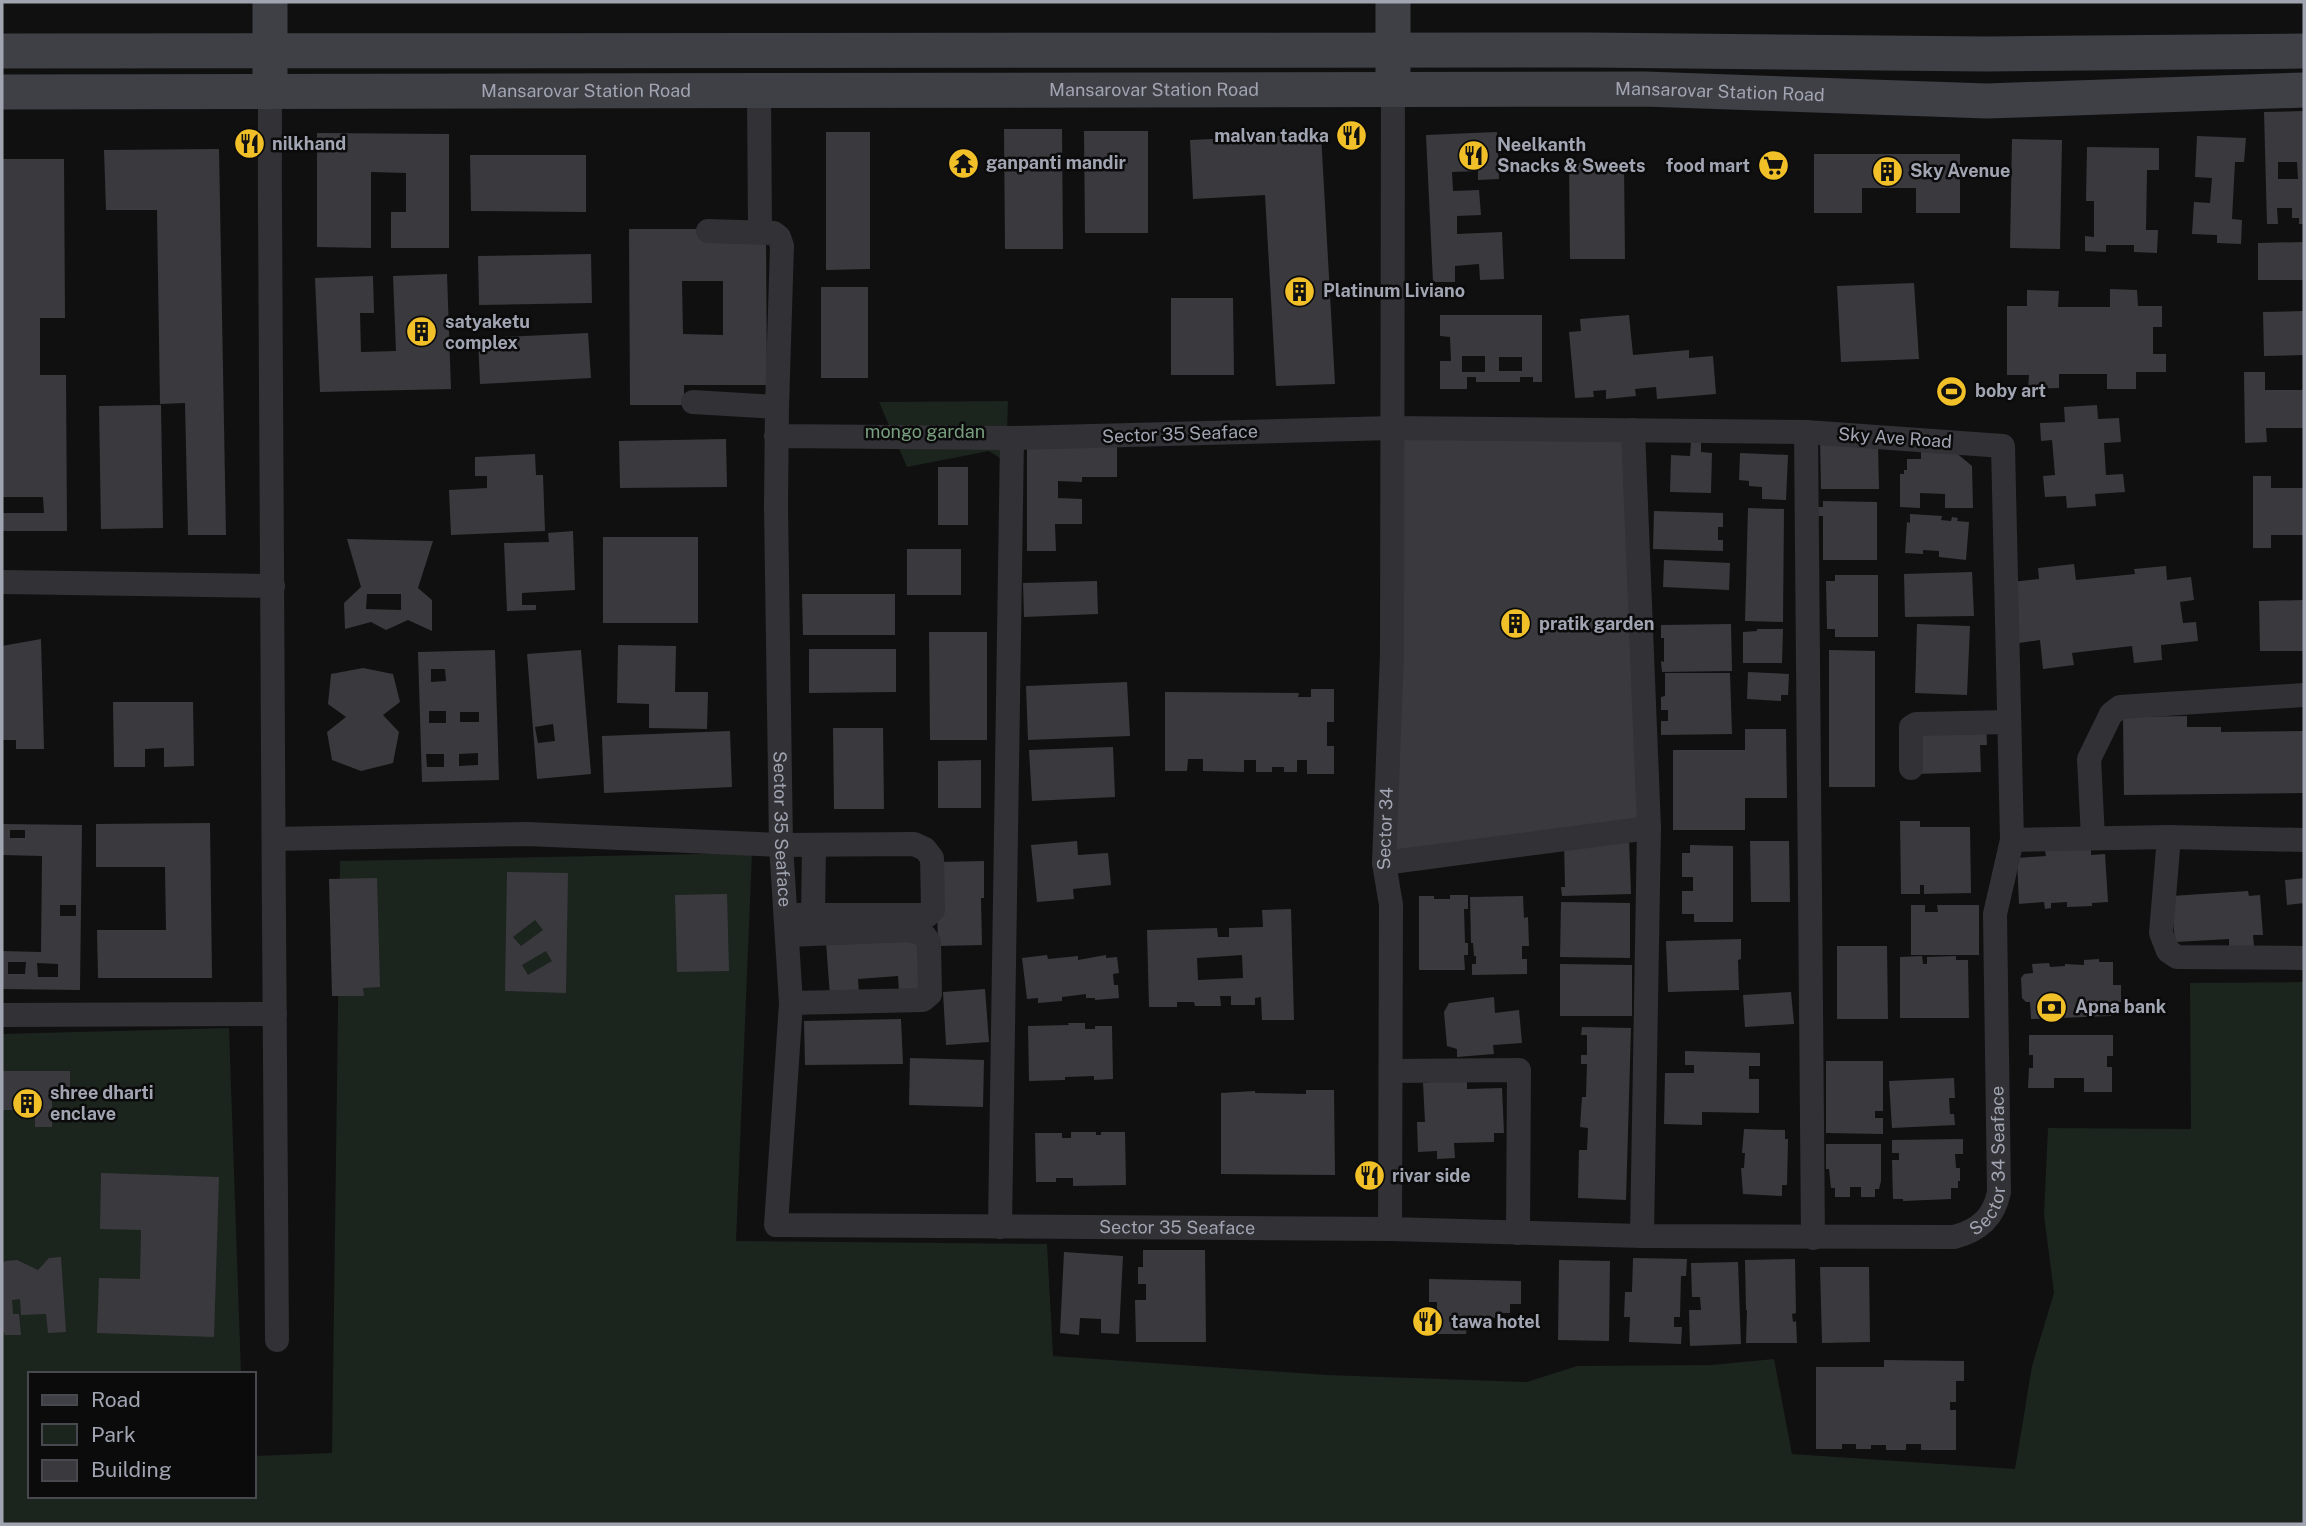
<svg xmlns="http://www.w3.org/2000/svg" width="2306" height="1526" font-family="'Public Sans',sans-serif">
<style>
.green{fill:#1c241e}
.building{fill:#3a3a3e;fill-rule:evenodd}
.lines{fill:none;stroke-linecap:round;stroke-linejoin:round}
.street{stroke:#313136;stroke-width:24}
.secondary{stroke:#3f4046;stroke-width:35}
.labels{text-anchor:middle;stroke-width:5;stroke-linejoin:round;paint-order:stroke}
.street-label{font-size:18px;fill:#a1a5b2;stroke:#0b0b0c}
.poi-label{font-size:18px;font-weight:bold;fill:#a1a5b2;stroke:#0b0b0c;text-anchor:start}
.park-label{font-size:18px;fill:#789e7e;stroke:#0b0b0c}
</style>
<rect width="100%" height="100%" fill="#101011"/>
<!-- green -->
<path class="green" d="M1008 401 1006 462 989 451 907 467 879 402Z
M752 853 736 1241 1047 1244 1053 1356 1327 1375 1527 1382 1577 1366 1711 1365 1774 1359 1792 1454 2015 1469 2032 1366 2054 1293 2044 1215 2048 1128 2191 1129 2190 983 2304 982V1524H2V1034L229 1028 241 1374H30V1496H254V1456L332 1453 340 861Z"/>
<!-- building -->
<path class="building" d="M2304 111V224H2299V218H2292V208H2277L2278 224H2267L2264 112ZM2278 162H2297L2298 179H2278Z
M1004 129H1062L1063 249H1005Z
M1084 131H1148V233H1085Z
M826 132H870V269L826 270Z
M1497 132 1499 179 1478 180V171L1452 172 1453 191 1479 190 1481 215 1457 216V234L1502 232 1504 279 1480 280 1479 264 1455 266V282H1433L1426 135Z
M317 133 449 134V248H391V212H406V173L371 172V248L317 247Z
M1321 134 1335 384 1276 386 1265 195 1193 199 1190 140Z
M2197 136 2246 138 2244 162H2235L2232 219 2242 220 2241 244 2217 243V235L2192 234 2194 202 2210 203 2212 178 2195 177Z
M2012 139 2062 140 2060 249 2010 248Z
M2087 147 2159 148V170H2147L2146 230H2158L2157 253 2134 252V245H2106V252L2085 251V236L2094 237V201H2086Z
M219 149 226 535H188L185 403 160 404 157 210H106L104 150Z
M1814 154H1960V213H1916V188H1862V213H1814Z
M470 155H586V212L471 211Z
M2 159H64L65 318H40V375H66L67 531H2V513H44L43 497H2Z
M1569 163H1624L1625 259H1570Z
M629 229H702L766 236 767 385H684V405H630ZM682 281H723V335L683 334Z
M2304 242V280H2258V243Z
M591 254 592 303 479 305 478 256Z
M447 274 451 389 320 392 315 278 373 276 374 313H360L361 352 396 351 393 276Z
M1914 283 1919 359 1841 362 1837 286Z
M821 287H868V378H821Z
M2110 289 2137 290 2138 306H2162V327H2153V354H2166V372H2136V389H2107V374H2059V388L2028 389 2029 375H2007V306H2027V290L2059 291 2058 307H2110Z
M1171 298H1233L1234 375H1171Z
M2304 311V355L2264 356 2263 312Z
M1440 315H1542V382H1533V377H1520V382H1476V377H1467V389H1440V361H1451L1450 337 1440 336ZM1462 356H1485V372H1462ZM1499 357H1522V371H1499Z
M1629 315 1633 355 1689 350V358L1713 356 1716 394 1657 399 1656 387 1635 389 1636 396 1606 399V390L1593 391 1594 397 1575 398 1569 332 1581 331 1580 319Z
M588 333 591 378 480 384 478 338Z
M2244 372H2265V390H2304V428H2266L2267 442 2245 443Z
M161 405 163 528 101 529 99 406Z
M2097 405 2098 419 2119 418 2121 442 2104 443 2106 475 2123 474 2125 492 2095 494 2096 506 2067 508 2066 496 2045 497 2043 476 2055 475 2052 440 2041 441 2040 423 2065 422 2064 407Z
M1633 430 1649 828 1384 856 1392 434Z
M726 439 727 487 620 488 619 441Z
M1820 440 1878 445 1879 489H1821Z
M1691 442H1701V452L1712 453 1711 493 1670 492 1671 455 1690 456Z
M1027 446H1117V477H1082V482L1058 481V498L1082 499V524H1055L1056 551H1027Z
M1921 450 1954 451 1972 466 1973 508H1945V494L1920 493V508L1900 507V474H1904V470H1907V459H1921Z
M1740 453 1788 455 1786 500 1762 499V487L1749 486V481L1739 480Z
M535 454 536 475H543L545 531 451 535 449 490 487 488V476H475V457Z
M938 467H968V525H938Z
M2253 476H2271V488H2304V535H2271V548H2253Z
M1823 501 1877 502V560H1823V516H1817V507H1823Z
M1748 508 1784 509 1783 622 1745 621Z
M1654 511 1723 513V527H1718V540H1723V551L1653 549Z
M1910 514 1942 516 1941 520 1951 521 1952 517 1958 518 1957 521 1969 522 1966 560 1939 557V551L1923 550V554L1905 553 1907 522 1910 523Z
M573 531 575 590 522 593V605H536V610L507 611 504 543 549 542 548 533Z
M603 537H698V623H603Z
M347 539 433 541 418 588 432 600V631L408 620 386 630 371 622 345 629 344 603 361 587ZM367 594H401V610L366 609Z
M907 549H961V595H907Z
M1664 560 1730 563 1729 590 1663 587Z
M2074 564 2076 580 2135 574 2134 569 2166 566 2167 580 2191 577 2194 600 2180 602 2183 623 2196 622 2198 641 2161 645 2162 660 2134 663 2132 646 2072 653 2074 665 2043 669 2040 640 2019 643 2012 582 2039 579 2038 568Z
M1972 572 1974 616 1905 617 1904 574Z
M1835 575H1878V637H1835V629H1827L1826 581H1835Z
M1097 581 1098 614 1024 617 1023 583Z
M802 594H895V635H803Z
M2304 600V651H2260L2259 601Z
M1731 624 1732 671 1662 672 1661 661 1664 662V638H1661V625Z
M1917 624 1970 626 1967 695 1915 693Z
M1757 629H1783L1782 663H1743V632L1757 631Z
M929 632H987V740H930Z
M41 639 44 749H16V740H2V646Z
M618 645 676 646 675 692H708L707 729 649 728V704L617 703Z
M809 649H896V692L809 693Z
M495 650 499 780 422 782 418 652ZM431 669H445L446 681 431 682ZM429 711H446V723H429ZM460 712H479V722H460ZM478 753V765L459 766V754ZM426 754H444V767H427Z
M581 650 591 774 537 779 527 654ZM553 724 555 741 538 743 535 727Z
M1829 650 1875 651V787H1829Z
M363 668 393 674 400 702 383 715 399 732 393 763 361 771 332 760 327 732 346 717 328 704 331 674Z
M1748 672 1789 674 1788 695H1781V701L1747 699Z
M1665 673H1730L1732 734 1661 735V721H1668V710H1661V697L1665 696Z
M1127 682 1130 736 1028 740 1026 686Z
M1311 689H1334V722H1327V746H1334V774H1307V760H1297V772H1284V767H1272V772H1256V760H1244V772L1203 771V759H1188L1187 771H1165V692L1299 693 1298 697H1311Z
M113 702H193L194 766 164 767V748L145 749V767H114Z
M2187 716V727H2221V732L2304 731V793L2124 795 2123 717Z
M1986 724 1987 745H1980L1981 772 1915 774 1918 726Z
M833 728H883L884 809H834Z
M1745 729H1786L1787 798H1745V830H1673V750H1745Z
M730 731 732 787 604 793 602 736Z
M1113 747 1115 797 1032 801 1029 750Z
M981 760V808H938V761Z
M1900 821H1920V827H1970L1971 893 1924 894V885H1920V894H1901Z
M210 823 212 978H98L97 930H166L165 867H96V824Z
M2 824 82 825 80 990 2 989V951L41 952 42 856 2 855ZM10 830H25V838H10ZM60 905H76V916H60ZM8 962H26L25 974H8ZM37 963 58 964V977H38Z
M1629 838 1631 894 1562 896 1561 887H1565L1564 840Z
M1077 841 1078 855 1108 853 1111 885 1073 889 1074 899 1037 902 1031 845Z
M1750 841H1789L1790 902H1751Z
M1690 845 1733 846V922H1694V914H1682V891H1693V877H1682V853H1690Z
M2091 849V855L2105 854 2108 902 2092 903V906L2067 907V902L2051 903V908L2045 909 2044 902 2019 904 2017 858 2046 856 2045 851Z
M984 861V898H981L982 945 938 946 936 862Z
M507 872 568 873 566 993 505 991ZM535 920 543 930 521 946 513 937ZM546 951 552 961 528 975 522 965Z
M377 878 380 987 363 988 364 996H332L329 879Z
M2304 878V903L2287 905 2285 880Z
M2248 891 2249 896 2260 895 2263 935H2253L2254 946 2229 948V939L2175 942 2171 896Z
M727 894 729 971 677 972 675 895Z
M1450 895H1468V909H1464L1465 943H1468V955H1464L1465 970H1419V896H1434V899H1450Z
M1523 896 1524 918 1528 917 1529 946H1522V959H1527V974L1472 975V964H1476V956H1474L1473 943H1471L1470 897Z
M1561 902 1630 903V958L1560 957Z
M1911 905H1925V912H1938L1937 905H1979V955H1911Z
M1291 909 1294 1020H1262L1261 997 1255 998V1005H1231V996H1220L1221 1006H1195L1194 1002H1177V1007H1149L1147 930 1217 928 1218 937H1229V928L1263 927 1262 910ZM1242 955 1243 978 1198 980 1197 958Z
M916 935 921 989 899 991 898 976 858 979 859 994 830 996 826 942Z
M1741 939V959L1738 960 1739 990 1668 992 1666 941Z
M1837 946H1887L1888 1019H1837Z
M1047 955 1048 959 1078 956V960L1106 955V958L1117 957 1119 973 1113 974 1114 985H1118L1119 998 1095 1000V998H1086V994L1062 997V1001L1038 1003V998L1027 999 1022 958Z
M1922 956 1923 964H1927V957L1956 956V960H1968L1969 1018H1900V957Z
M2099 959V962H2113V985H2121V1002H2111V1016L2031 1019 2030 1002H2026L2022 998 2021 978 2024 974 2033 973 2032 964 2049 963 2050 967 2065 966V964L2084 965V960Z
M1560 964 1632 965V1016H1560Z
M985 989 989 1042 946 1045 943 992Z
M1791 992 1794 1024 1745 1027 1743 995Z
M1494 997 1495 1013 1519 1010 1522 1043 1493 1045 1494 1054 1457 1057V1049L1447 1046 1444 1012 1449 1003Z
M901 1019 903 1064 805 1065 804 1021Z
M1068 1023H1085V1029H1095V1026H1112L1113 1079 1094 1080V1076L1065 1077V1080L1029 1081 1028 1026 1069 1025Z
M1582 1027 1631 1028 1626 1200 1578 1198 1579 1150H1587L1588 1128 1580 1127 1582 1097H1586L1587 1064H1581V1055H1587V1035H1581Z
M2029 1035H2113V1056H2107V1067H2112V1092H2084V1078H2054V1088H2028L2029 1068H2033V1055H2029Z
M1685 1051 1760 1053V1066H1749V1079H1759V1113L1702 1112V1125L1664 1124 1665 1073H1694V1065H1685Z
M910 1058 984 1060 983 1107 909 1105Z
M1826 1061H1883V1111H1875V1118H1883V1134L1826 1133Z
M2 1071H70V1096L52 1095V1127H35V1110H2Z
M1467 1077V1089L1502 1088 1504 1133H1494V1142L1454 1143 1455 1158 1437 1159V1151L1418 1152 1417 1122H1425L1423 1083Z
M1954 1078 1955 1098H1949L1950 1114H1954L1955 1125 1892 1128 1889 1081Z
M1306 1090H1334L1335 1175 1221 1174V1093L1255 1091V1093L1306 1094Z
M1744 1129 1785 1130V1139H1788L1787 1185H1782V1196L1743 1194 1741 1168H1744L1745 1153H1742Z
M1071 1132H1096V1135H1101V1132H1125L1126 1185 1073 1186V1178H1056V1182H1036L1035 1133H1062V1138H1071Z
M1963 1139V1154H1955L1956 1168H1960V1181H1958V1188H1951V1199L1903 1201V1199H1893L1892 1160H1899V1153H1892V1140Z
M1826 1144H1881V1181L1879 1189H1875V1197H1861V1187H1850V1197H1835V1188H1831L1829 1169H1826Z
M101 1173 219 1177 214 1337 97 1333 99 1278 140 1279 141 1230 100 1229Z
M1143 1250H1205L1206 1342H1136L1135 1300H1146V1284H1138V1267H1143Z
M1064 1252 1123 1256 1119 1334 1101 1333V1319L1080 1318 1079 1335 1060 1333Z
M61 1257 66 1332 48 1333 46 1314 21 1315 20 1299 12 1300 13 1314H19L21 1335H5L2 1329V1264L5 1261 17 1260 38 1270 49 1258Z
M1633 1258 1687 1259 1686 1276H1681L1680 1317H1674V1327H1682L1681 1344 1629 1342 1630 1317H1624L1625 1292H1632Z
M1795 1259 1796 1313 1792 1314 1793 1322 1796 1321 1797 1343H1746L1747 1310H1746L1745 1260Z
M1559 1260 1610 1261 1609 1341 1558 1340Z
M1738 1262 1741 1344 1690 1346 1689 1310H1701L1700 1297H1692L1691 1263Z
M1820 1267H1869L1870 1342 1822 1343Z
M1429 1279 1521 1281V1304H1510V1313H1496V1318L1485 1317 1486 1327H1467L1466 1334H1437V1302H1429Z
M1884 1360 1964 1361V1381H1956V1402H1950V1410H1956V1450H1921V1444H1906V1450H1886V1445H1871V1449H1856V1444H1842V1449H1816V1367H1884Z"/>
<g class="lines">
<!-- street -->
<g class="street">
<path d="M759 90 760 232"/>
<path d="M270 92C269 508 275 924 277 1340"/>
<path id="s1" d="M708 231 774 233 779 237 782 246 777 407 776 507 781 845 791 1003 776 1225 1390 1229 1642 1236 1954 1237C1979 1231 1994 1217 1999 1192L1995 914 2012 840 2003 446 1806 432 1392 428 1012 438 776 436"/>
<path d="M693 402 777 407"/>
<path d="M1633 430 1649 828 1642 1236"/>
<path d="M1806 432 1813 1238"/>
<path d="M2 582 273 586"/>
<path d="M1911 768V727L1916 724 2009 722"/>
<path d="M2169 837 2161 933 2168 951 2177 957 2304 958"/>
<path d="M2093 838 2089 759 2111 714 2120 707 2304 695"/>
<path d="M274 839 527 834 781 845 914 844 925 849 932 858 933 910 928 915H786"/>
<path d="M2012 840 2169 837 2304 840"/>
<path d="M1384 863 1649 828"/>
<path d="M813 914 814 845"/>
<path d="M788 935 910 930 924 935 929 942 930 994 923 1000 791 1003"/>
<path d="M2 1015 275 1014"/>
<path d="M1391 1071 1519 1070 1518 1233"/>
<path d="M1000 1227 1012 438"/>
<path id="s2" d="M1390 1229 1391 905 1384 863 1392 654 1393 89"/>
</g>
<!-- secondary -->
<g class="secondary">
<path d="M270 2V74"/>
<path d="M1393 2V72"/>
<path d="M2 51 1588 50 1987 54 2304 51"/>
<path id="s3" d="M2 92 1644 89 1987 101 2304 90"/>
</g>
</g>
<!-- icons -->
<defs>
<symbol id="restaurant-disc" viewBox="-11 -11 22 22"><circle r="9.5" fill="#f1c028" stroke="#0b0b0c"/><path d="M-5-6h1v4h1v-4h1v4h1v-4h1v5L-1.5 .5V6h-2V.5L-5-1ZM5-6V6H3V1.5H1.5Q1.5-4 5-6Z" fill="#111"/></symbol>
<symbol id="temple-disc" viewBox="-11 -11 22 22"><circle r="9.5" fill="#f1c028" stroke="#0b0b0c"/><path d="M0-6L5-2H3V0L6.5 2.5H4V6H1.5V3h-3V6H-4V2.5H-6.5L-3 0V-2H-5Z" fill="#111"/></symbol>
<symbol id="supermarket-disc" viewBox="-11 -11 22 22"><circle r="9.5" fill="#f1c028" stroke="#0b0b0c"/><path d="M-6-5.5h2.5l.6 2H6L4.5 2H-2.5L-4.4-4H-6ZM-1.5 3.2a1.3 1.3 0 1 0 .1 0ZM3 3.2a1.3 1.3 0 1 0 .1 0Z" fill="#111"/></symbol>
<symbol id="building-disc" viewBox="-11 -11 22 22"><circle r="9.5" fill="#f1c028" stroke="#0b0b0c"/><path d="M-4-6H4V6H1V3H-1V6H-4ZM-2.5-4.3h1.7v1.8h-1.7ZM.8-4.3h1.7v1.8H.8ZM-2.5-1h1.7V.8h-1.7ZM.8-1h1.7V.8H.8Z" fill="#111"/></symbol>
<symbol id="stadium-disc" viewBox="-11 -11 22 22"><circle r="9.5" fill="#f1c028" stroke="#0b0b0c"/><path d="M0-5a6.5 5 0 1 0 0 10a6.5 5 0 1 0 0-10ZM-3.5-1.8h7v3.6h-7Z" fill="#111"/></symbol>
<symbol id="bank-disc" viewBox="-11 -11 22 22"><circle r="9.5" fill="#f1c028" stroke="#0b0b0c"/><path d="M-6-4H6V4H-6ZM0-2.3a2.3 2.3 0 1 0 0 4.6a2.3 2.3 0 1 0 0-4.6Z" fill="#111"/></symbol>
</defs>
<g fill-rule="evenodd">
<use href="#restaurant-disc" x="1334" y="118" width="35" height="35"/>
<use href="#restaurant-disc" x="232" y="126" width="35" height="35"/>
<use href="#restaurant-disc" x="1456" y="138" width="35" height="35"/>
<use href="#temple-disc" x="946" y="146" width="35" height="35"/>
<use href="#supermarket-disc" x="1756" y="148" width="35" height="35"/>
<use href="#building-disc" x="1870" y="154" width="35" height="35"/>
<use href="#building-disc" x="1282" y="274" width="35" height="35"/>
<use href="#building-disc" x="404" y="314" width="35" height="35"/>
<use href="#stadium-disc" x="1934" y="374" width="35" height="35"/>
<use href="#building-disc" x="1498" y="606" width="35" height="35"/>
<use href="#bank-disc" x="2034" y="990" width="35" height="35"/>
<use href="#building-disc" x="10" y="1086" width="35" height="35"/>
<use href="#restaurant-disc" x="1352" y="1158" width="35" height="35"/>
<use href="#restaurant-disc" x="1410" y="1304" width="35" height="35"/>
</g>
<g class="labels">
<!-- street labels -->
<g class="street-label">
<text dy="6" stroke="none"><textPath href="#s3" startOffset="1152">Mansarovar Station Road</textPath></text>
<text dy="6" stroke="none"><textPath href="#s3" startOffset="584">Mansarovar Station Road</textPath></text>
<text dy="6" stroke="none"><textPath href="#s3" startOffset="1718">Mansarovar Station Road</textPath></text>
<text transform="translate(1180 434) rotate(-2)" y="6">Sector 35 Seaface</text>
<text transform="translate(1895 438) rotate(4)" y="6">Sky Ave Road</text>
<text dy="6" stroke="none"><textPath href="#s2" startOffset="401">Sector 34</textPath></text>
<text dy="6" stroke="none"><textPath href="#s1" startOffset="665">Sector 35 Seaface</textPath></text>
<text dy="6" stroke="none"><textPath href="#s1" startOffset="2336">Sector 34 Seaface</textPath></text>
<text dy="6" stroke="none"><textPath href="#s1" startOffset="1463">Sector 35 Seaface</textPath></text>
</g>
<!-- poi labels -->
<g class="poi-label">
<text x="1329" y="142" text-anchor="end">malvan tadka</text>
<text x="272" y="150">nilkhand</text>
<text x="1497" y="151">Neelkanth<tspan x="1497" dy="21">Snacks &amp; Sweets</tspan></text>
<text x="986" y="169">ganpanti mandir</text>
<text x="1750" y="172" text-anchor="end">food mart</text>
<text x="1910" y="177">Sky Avenue</text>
<text x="1323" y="297">Platinum Liviano</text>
<text x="445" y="328">satyaketu<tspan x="445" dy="21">complex</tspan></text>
<text x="1975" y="397">boby art</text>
<text x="1539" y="630">pratik garden</text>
<text x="2075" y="1013">Apna bank</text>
<text x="50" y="1099">shree dharti<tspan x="50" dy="21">enclave</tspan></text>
<text x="1392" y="1182">rivar side</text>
<text x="1451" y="1328">tawa hotel</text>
</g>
<!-- park labels -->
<g class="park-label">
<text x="925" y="438">mongo gardan</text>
</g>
</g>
<!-- border -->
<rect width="2306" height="1526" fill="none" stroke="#a1a5b2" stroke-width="7"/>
<!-- legend -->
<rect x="28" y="1372" width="228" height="126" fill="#0b0b0c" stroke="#47494e" stroke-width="2"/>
<rect x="42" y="1395" width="35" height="10" fill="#3f4046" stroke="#47494e" stroke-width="2"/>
<text x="91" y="1407" font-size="21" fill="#a1a5b2">Road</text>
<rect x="42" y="1424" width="35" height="21" fill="#1c241e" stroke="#47494e" stroke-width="2"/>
<text x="91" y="1442" font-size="21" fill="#a1a5b2">Park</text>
<rect x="42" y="1460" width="35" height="21" fill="#3a3a3e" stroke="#47494e" stroke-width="2"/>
<text x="91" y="1477" font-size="21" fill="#a1a5b2">Building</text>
</svg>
